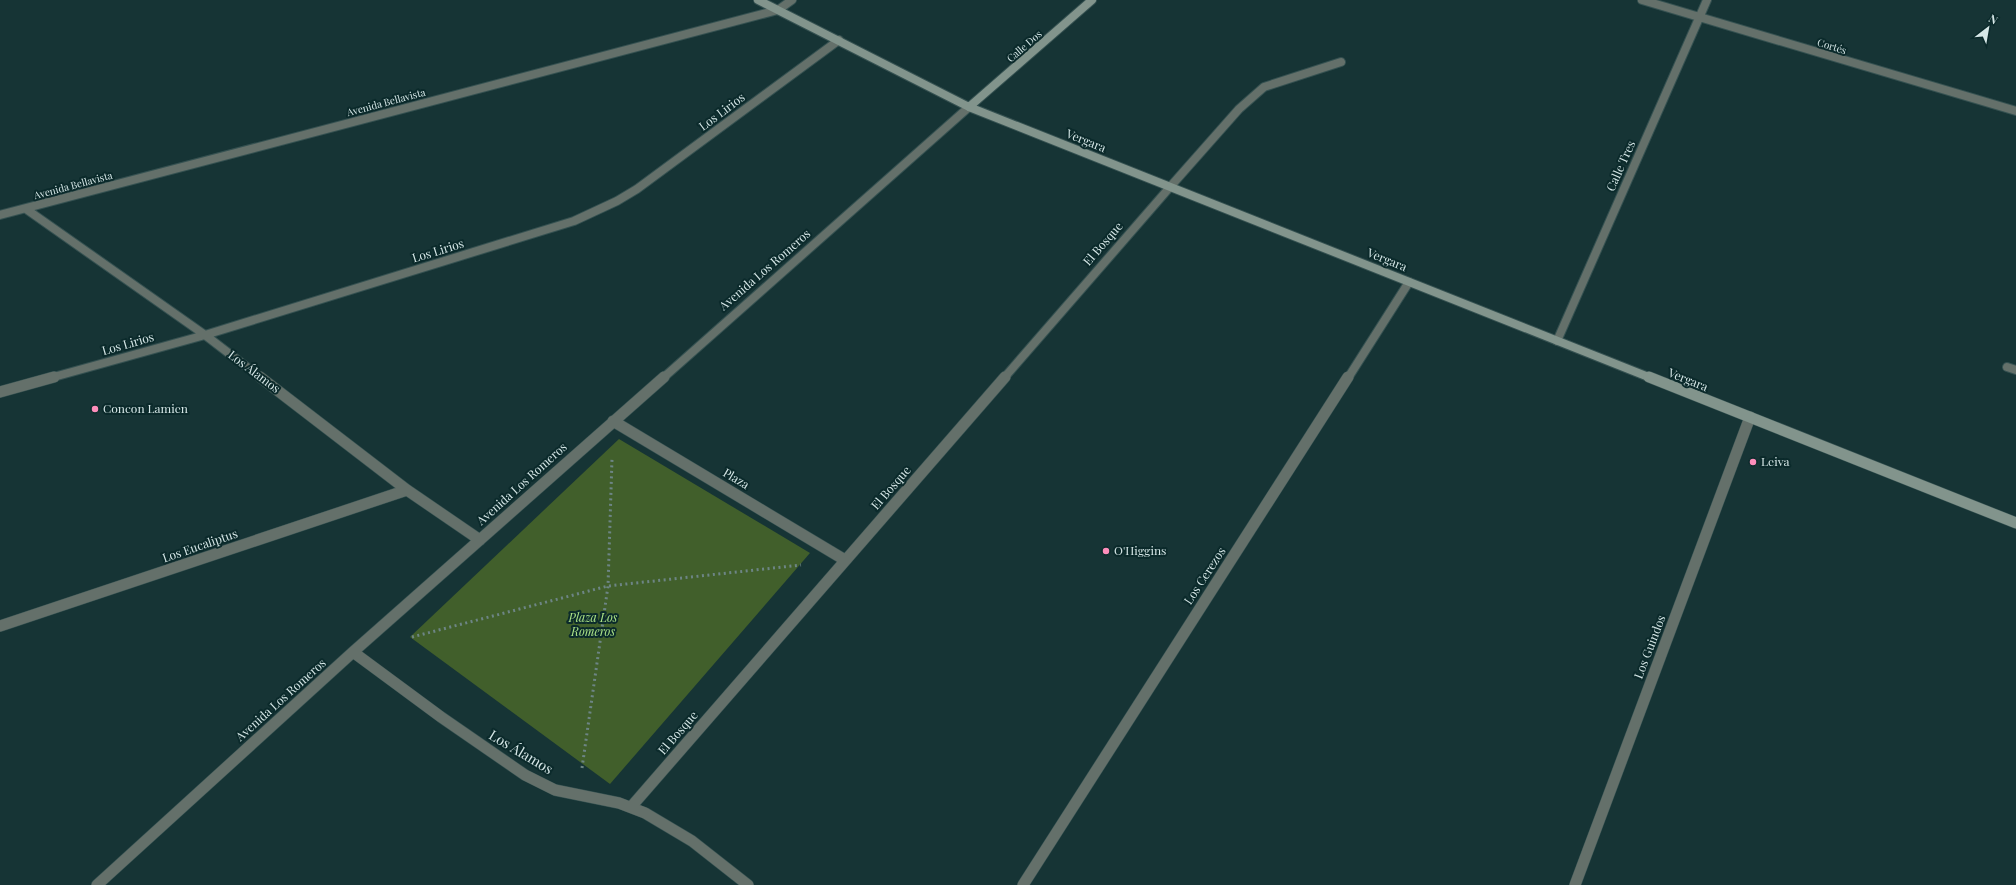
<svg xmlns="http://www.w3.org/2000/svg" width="2016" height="885" font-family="'Playfair Display',serif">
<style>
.green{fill:#415f2b}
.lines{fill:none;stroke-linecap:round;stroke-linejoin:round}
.lane-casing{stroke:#355151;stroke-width:10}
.street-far1-casing{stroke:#355151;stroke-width:10}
.street-casing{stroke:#355151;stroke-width:12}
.secondary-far1-casing{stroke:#355151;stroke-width:10}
.secondary-casing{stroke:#355151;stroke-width:12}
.path{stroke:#6d8585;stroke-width:3;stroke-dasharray:2 3.5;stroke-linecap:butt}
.lane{stroke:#64706a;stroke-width:8}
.street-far1{stroke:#64706a;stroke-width:8}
.street{stroke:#64706a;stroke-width:11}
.secondary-far1{stroke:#82948c;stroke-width:8}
.secondary{stroke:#82948c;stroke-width:11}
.poi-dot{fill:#fe8ebb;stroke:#0b2a2b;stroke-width:1.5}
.labels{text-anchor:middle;stroke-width:4;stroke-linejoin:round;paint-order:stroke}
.far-street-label{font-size:10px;fill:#d6e7e7;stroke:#0b2a2b}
.street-label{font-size:12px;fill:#d6e7e7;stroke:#0b2a2b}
.poi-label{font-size:12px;fill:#d6e7e7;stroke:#0b2a2b;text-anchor:start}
.park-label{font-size:12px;font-style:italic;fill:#ace387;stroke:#0b2a2b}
.near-street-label{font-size:14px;fill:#d6e7e7;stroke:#0b2a2b}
</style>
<rect width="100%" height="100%" fill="#163435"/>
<!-- green -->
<path class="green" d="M619 439 810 553 610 784 410 637Z"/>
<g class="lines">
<defs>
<path id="lane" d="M1170 187 1239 109 1264 87 1341 62"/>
<path id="street-far1" d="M1642 0 2016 111
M26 209 205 335 261 378
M0 215 778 10 792 0
M1557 341 1707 0
M2007 367 2016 370
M50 378 205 335 574 221 617 201 637 189 839 40
M663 378 969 107
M1004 378 1170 187
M1348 378 1409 282"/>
<path id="street" d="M260 377 407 490 480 540
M0 392 54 377
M613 421 845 560
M0 626 407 490
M353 652 441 717 525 775 555 790 619 803 645 813 692 841 748 885
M631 807 1005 377
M97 885 353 652 664 377
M1023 885 1348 377
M1575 885 1750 417"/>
<path id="secondary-far1" d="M758 0 969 107 1651 378
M969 107 1092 0"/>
<path id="secondary" d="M1649 377 2016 523"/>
</defs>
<!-- lane casing -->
<use href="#lane" class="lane-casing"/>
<!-- street-far1 casing -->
<use href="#street-far1" class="street-far1-casing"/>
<!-- street casing -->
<use href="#street" class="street-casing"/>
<!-- secondary-far1 casing -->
<use href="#secondary-far1" class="secondary-far1-casing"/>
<!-- secondary casing -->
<use href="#secondary" class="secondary-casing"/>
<!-- path -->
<path class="path" d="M412 637 608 586 801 565
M582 768 608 586 612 459"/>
<!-- lane -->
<use href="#lane" class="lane"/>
<!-- street-far1 -->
<use href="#street-far1" class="street-far1"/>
<!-- street -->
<use href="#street" class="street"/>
<!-- secondary-far1 -->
<use href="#secondary-far1" class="secondary-far1"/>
<!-- secondary -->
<use href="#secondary" class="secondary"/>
</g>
<!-- markers -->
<g class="poi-dot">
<circle cx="95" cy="409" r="4"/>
<circle cx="1753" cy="462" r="4"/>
<circle cx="1106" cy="551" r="4"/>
</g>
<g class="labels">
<!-- far-street labels -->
<g class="far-street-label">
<text transform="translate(1024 46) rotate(-41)" y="4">Calle Dos</text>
<text transform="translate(1832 46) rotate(17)" y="4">Cortés</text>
<text transform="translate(386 102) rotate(-15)" y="4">Avenida Bellavista</text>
<text transform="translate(73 185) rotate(-15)" y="4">Avenida Bellavista</text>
</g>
<!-- street labels -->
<g class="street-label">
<text transform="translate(722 112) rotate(-37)" y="4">Los Lirios</text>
<text transform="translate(1086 141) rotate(22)" y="4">Vergara</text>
<text transform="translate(1621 166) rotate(-66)" y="4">Calle Tres</text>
<text transform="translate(1103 244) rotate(-49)" y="4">El Bosque</text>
<text transform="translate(438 251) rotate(-17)" y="4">Los Lirios</text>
<text transform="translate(1387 260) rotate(22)" y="4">Vergara</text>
<text transform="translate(765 270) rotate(-41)" y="4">Avenida Los Romeros</text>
<text transform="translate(128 344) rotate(-16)" y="4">Los Lirios</text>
<text transform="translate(254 372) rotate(37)" y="4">Los Álamos</text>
<text transform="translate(1688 380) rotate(22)" y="4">Vergara</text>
<text transform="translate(736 479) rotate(31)" y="4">Plaza</text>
<text transform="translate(522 484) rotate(-42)" y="4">Avenida Los Romeros</text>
<text transform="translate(891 488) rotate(-49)" y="4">El Bosque</text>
<text transform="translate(200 546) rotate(-19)" y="4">Los Eucaliptus</text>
<text transform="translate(1205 576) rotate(-57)" y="4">Los Cerezos</text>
<text transform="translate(1650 647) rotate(-69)" y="4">Los Guindos</text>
<text transform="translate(281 700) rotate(-42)" y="4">Avenida Los Romeros</text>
<text transform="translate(678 733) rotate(-49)" y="4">El Bosque</text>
</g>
<!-- poi labels -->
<g class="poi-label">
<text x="103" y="413">Concon Lamien</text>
<text x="1761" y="466">Leiva</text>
<text x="1114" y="555">O'Higgins</text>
</g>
<!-- park labels -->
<g class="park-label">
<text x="593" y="622">Plaza Los<tspan x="593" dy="14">Romeros</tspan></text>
</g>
<!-- near-street labels -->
<g class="near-street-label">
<text transform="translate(521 752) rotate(31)" y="5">Los Álamos</text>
</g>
</g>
<!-- north arrow -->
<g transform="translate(1988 28) rotate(31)" stroke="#0b2a2b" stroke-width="3" paint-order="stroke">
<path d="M0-3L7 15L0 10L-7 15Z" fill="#d6e7e7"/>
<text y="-6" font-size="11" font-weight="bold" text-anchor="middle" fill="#d6e7e7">N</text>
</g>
</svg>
